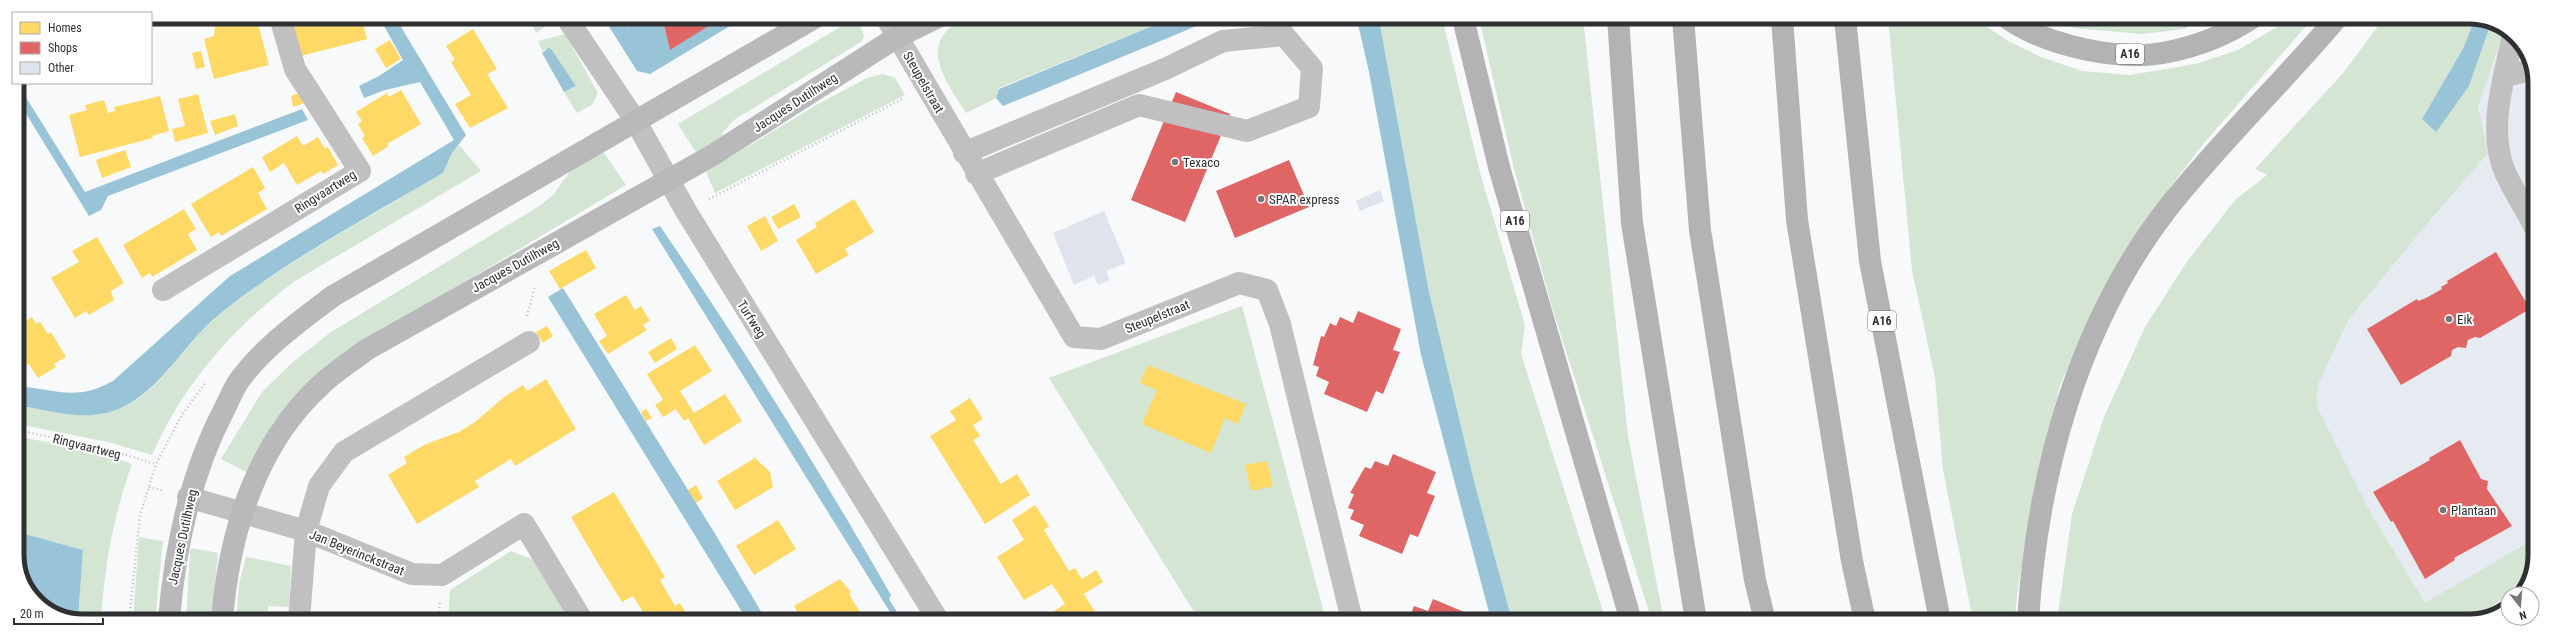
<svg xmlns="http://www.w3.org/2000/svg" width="2552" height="638" font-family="'Roboto Condensed',sans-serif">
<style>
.built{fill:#e6eaf1}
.green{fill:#d4e5d3}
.water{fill:#99c4d8}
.homes{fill:#ffd966}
.shops{fill:#e06666}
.building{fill:#dfe4ec}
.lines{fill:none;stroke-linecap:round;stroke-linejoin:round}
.path{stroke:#bdbdbe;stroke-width:2.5;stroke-dasharray:1 3;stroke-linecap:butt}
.minor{stroke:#c1c0c0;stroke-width:22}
.major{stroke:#b9b8ba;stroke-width:22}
.highway{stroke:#b4b3b4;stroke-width:22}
.poi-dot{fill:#757678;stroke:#fff;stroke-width:1.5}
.labels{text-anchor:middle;stroke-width:4;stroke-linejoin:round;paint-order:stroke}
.shield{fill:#fff;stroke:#6d6e6f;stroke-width:1}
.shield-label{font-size:12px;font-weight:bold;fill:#2f3031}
.street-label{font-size:13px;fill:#2f3031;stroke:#fff}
.poi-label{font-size:13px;fill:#2f3031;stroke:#fff;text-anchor:start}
.rim{fill:none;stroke:#2f3031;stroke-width:5}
</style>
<rect width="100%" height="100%" fill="#f7f9fb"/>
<!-- built -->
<path class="built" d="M2454 18H2482L2518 39 2535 78 2534 566 2444 621H2204Z"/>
<!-- green -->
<path class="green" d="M534 17H554L556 19 536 33 532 25Z
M967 17 1172 18 999 88 996 98 966 113C944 78 915 42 967 17Z
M1377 18H1442L1481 176 1525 325 1521 354 1606 621 1512 620 1475 485 1429 292 1380 25Z
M1479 18H1583L1628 436 1664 621H1652L1552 307 1514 169Z
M1888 18H1974L2008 41 2041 57 2082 71 2130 75 2195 64 2238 50 2280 25 2288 18H2313L2204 143 2171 186 2099 301 2060 385 2033 498 2017 595 2015 621H1973L1943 470 1935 378 1912 270Z
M2057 18H2205L2184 29 2142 34 2074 28Z
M2384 18H2475L2464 47 2422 119 2469 86 2491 23 2504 31 2478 106 2488 153 2425 226 2349 319 2319 382 2316 397 2318 409 2369 510 2425 603 2534 539V568L2520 590 2508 594V596L2468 621H2057L2072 514 2104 417 2145 327 2186 263 2235 200 2267 175 2255 169 2344 72Z
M854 22 861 28 864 36 861 42 734 120 723 132 721 140 699 157 678 124 845 24Z
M565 34 598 93 592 105 577 113 564 92 576 86 548 48 542 51 538 41Z
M883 74 895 78 905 95 715 193 706 172 818 104 867 78Z
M459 145 481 171 295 281C234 326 182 386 152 455L108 442 17 424V405C52 411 87 422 121 408 162 392 187 339 221 313 290 259 368 218 443 173L452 153Z
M603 151 626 185 408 316 298 397 274 421 246 472 221 459 262 392 293 362 331 332 541 205 553 195 569 173Z
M1242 306 1326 620H1199L1049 378Z
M17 436 104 454 132 464C113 518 105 562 101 620H78L83 550 18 532Z
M139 537 163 541 155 620H133Z
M192 548 218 553 212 620H186L190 551Z
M511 551 534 560 570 620H448L450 590Z
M246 557 291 566 289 607 268 606 267 620H236L239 584Z"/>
<!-- water -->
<path class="water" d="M379 17H395L466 135 452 153 443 173C368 217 289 259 221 313 185 341 163 389 121 408 87 423 52 411 17 405V386C56 389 75 402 113 381L230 276 454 140 420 82 385 90 364 98 359 86 379 76 403 60Z
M603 17H622L628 27 662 18 670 49 723 17H745L650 74 637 71Z
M1172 18H1216L1003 106 996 98 999 89Z
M1354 18H1377L1380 25 1429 292 1475 485 1512 620H1491L1421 355 1369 72 1358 24Z
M2475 18H2482L2491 23 2469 86 2436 132 2422 119 2464 47Z
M548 48 551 49 576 86 564 92 542 53Z
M17 83 85 192 302 109 308 120 108 196 101 210 89 216 17 99Z
M660 226C742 346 819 469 891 595L889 599 897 612H902L907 620H895L652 229Z
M563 288 714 532 766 620H747L548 297Z
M18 532 83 550 78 620H70L34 599 18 563Z"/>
<!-- homes -->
<path class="homes" d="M290 17H361L367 39 301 56Z
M242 19 244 24 257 20 269 65 214 79 204 39 214 36 215 27Z
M473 29 497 69 487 74 508 108 470 128 455 104 471 95 451 62 455 60 446 46Z
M390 40 401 59 386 68 375 49Z
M201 51 205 67 196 69 192 53Z
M401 90 421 124 387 144 389 146 373 156 362 138 365 136 358 124 362 121 356 112 387 93 389 97Z
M302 92 307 102 293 107 291 96Z
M198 94 208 133 175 142 172 129 185 126 178 99Z
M160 96 169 131 152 136 153 138 80 157 69 115 87 110 85 105 104 100 108 113 115 111 114 107Z
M235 114 238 126 215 135 210 121Z
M18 124 23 143 17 144V125Z
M297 136 303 146 318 137 325 149 328 147 338 165 323 174 321 171 297 185 284 163 270 172 262 157Z
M125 150 131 167 102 178 96 160Z
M253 167 265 188 258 193 267 209 221 236 219 232 211 237 191 204Z
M854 199 874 232 845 249 849 255 816 274 796 240 817 227 815 223Z
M794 204 801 217 778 229 771 217Z
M184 209 196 229 188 234 197 250 152 277 150 273 142 278 123 245Z
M765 216 778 241 761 251 747 226Z
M97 237 124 283 111 291 114 300 89 315 86 311 75 318 51 278 79 262 72 251Z
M586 250 596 268 560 289 549 271Z
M17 274 25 288 23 289 26 293 17 298Z
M626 295 635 310 641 306 650 321 643 325 647 330 608 354 599 341 607 336 594 314Z
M32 317 36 324 40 322 48 334 51 332 66 357 54 364 56 367 38 378 29 364 17 371V326Z
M547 326 553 336 543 343 536 332Z
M671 338 677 349 655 363 648 352Z
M695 345 712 371 680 391 694 413 725 394 742 421 704 445 688 418 684 421 676 409 663 417 655 405 663 400 647 374Z
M1148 365 1246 404 1238 424 1225 418 1211 453 1142 424 1157 390 1140 383Z
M546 379 576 429 515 466 511 459 475 481 479 487 417 524 388 475 407 463 404 457 426 444 459 432 475 422 504 397 523 385 527 391Z
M970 398 983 419 973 425 980 436 973 440 1001 484 1017 474 1030 495 985 524 930 436 956 420 950 411Z
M646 409 652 418 646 421 641 412Z
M755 458 770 472 773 487 735 510 717 481Z
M1267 461 1273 486 1251 491 1245 465Z
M696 485 703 498 696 503 688 490Z
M614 492 665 577 660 580 668 594 675 606 680 603 690 620H648L633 596 622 602 596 560 571 517Z
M1035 505 1049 526 1044 530 1069 571 1075 568 1082 579 1096 570 1103 582 1084 594 1100 620H1040L1065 604 1052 584 1024 600 997 557 1024 540 1012 520Z
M778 520 796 549 754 575 736 546Z
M840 579 851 592 849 594 860 612 846 620H802L794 606Z
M338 616 369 619V620H338Z"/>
<!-- shops -->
<path class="shops" d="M662 17H723L670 50Z
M1176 92 1230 114 1185 222 1131 200Z
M1289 160 1309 207 1235 238 1216 191Z
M2496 252 2530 309 2480 338 2475 337 2468 340 2466 348 2458 347 2452 350 2451 356 2401 385 2367 329 2417 299 2418 301 2426 298 2442 289 2441 287 2448 283 2447 281Z
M1358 311 1401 329 1393 350 1400 352 1383 394 1376 391 1367 412 1324 394 1329 382 1316 376 1319 367 1313 365 1321 336 1324 337 1330 323 1336 326 1340 317 1353 323Z
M2460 440 2481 479 2488 481 2487 489 2512 526 2454 558 2455 560 2425 579 2393 521 2391 522 2373 492 2430 460 2429 458Z
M1393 454 1436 472 1427 493 1435 496 1418 537 1410 534 1402 554 1359 536 1364 525 1350 519 1354 510 1348 508 1354 494 1350 493 1365 467 1371 469 1375 461 1388 466Z
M1433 599 1476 617 1474 620H1401L1405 612 1411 614 1414 606 1428 611Z"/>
<!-- building -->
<path class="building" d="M1380 190 1384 201 1360 211 1356 201Z
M1104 211 1126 263 1106 271 1110 280 1098 285 1094 276 1074 285 1053 233Z"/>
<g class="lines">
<!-- path -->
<path class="path" d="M709 199 904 98
M527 316 535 286
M17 430 106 449 156 464
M149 487 164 491
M129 620 140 515 156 464 182 415 206 382
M438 620 440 602"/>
<!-- minor -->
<path class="minor" d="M566 17 635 120 686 211 938 620
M886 17 1074 337 1101 339 1239 283 1267 290 1280 324 1352 620
M2513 36C2504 78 2487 130 2505 172 2513 190 2525 208 2534 226
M2505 76 2531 70
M964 153 1165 69 1223 41 1284 35 1312 68 1309 107 1247 131 1139 105 976 174
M163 290 360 171 295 69 280 17
M188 497 306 531 412 574 442 575 524 524 582 620
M299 620 306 531 319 486 344 452 529 342"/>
<!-- major -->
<path class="major" d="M169 620C175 546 190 474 225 408 230 398 234 387 241 378 266 345 300 321 333 296L816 17
M222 620C229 533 256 443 323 383 336 371 352 361 366 350L713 155 897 37 938 17"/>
<!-- highway -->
<path class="highway" d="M1463 18 1499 167 1631 621
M1618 18 1632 223 1696 621
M1683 18 1700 230 1755 580 1765 621
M1782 18 1797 220 1852 561 1865 621
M1845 18 1870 261 1940 621
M2007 18C2047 46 2120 62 2168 52 2198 46 2226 35 2252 18
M2028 621C2037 475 2077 326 2167 209 2220 142 2282 83 2337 18"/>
</g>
<!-- markers -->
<g class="poi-dot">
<circle cx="1175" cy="162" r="4"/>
<circle cx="1261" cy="199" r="4"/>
<circle cx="2449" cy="319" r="4"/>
<circle cx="2443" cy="510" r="4"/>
</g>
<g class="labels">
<!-- shield labels -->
<g class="shield">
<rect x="2116" y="44" width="28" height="20" rx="3"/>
<rect x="1501" y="211" width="28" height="20" rx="3"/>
<rect x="1868" y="311" width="28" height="20" rx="3"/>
</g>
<g class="shield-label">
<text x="2130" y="58">A16</text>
<text x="1515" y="225">A16</text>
<text x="1882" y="325">A16</text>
</g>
<!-- street labels -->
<g class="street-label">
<text transform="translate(924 82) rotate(60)" y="5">Steupelstraat</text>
<text transform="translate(795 102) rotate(-33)" y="5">Jacques Dutilhweg</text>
<text transform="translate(325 191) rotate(-32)" y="5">Ringvaartweg</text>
<text transform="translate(515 265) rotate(-29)" y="5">Jacques Dutilhweg</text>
<text transform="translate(1157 316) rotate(-22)" y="5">Steupelstraat</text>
<text transform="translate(752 319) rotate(58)" y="5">Turfweg</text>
<text transform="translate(87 446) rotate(14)" y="5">Ringvaartweg</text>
<text transform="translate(182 537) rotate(-78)" y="5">Jacques Dutilhweg</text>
<text transform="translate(357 552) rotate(22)" y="5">Jan Beyerinckstraat</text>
</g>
<!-- poi labels -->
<g class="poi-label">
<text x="1183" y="167">Texaco</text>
<text x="1269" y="204">SPAR express</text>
<text x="2457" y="324">Eik</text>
<text x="2451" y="515">Plantaan</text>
</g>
</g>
<!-- crop -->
<path d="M0 0H2552V638H0ZM83 24H2469A59 59 0 0 1 2528 83V555A59 59 0 0 1 2469 614H83A59 59 0 0 1 24 555V83A59 59 0 0 1 83 24Z" fill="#fff" fill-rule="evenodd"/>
<path class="rim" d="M83 24H2469A59 59 0 0 1 2528 83V555A59 59 0 0 1 2469 614H83A59 59 0 0 1 24 555V83A59 59 0 0 1 83 24Z"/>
<!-- legend -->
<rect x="12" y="12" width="140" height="72" fill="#ffffff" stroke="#acacad"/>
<rect x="20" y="22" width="20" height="12" fill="#ffd966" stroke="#acacad"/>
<text x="48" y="32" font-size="12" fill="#2f3031">Homes</text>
<rect x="20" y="42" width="20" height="12" fill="#e06666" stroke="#acacad"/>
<text x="48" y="52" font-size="12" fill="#2f3031">Shops</text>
<rect x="20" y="62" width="20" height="12" fill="#dfe4ec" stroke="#acacad"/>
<text x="48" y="72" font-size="12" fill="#2f3031">Other</text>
<!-- north arrow -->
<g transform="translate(2520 606) rotate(163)"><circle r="19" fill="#ffffff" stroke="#acacad"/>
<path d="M0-3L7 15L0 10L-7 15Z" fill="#757678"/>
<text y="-6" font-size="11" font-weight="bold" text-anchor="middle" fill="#2f3031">N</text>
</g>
<!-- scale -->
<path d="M14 618v6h89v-6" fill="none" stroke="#2f3031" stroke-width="2"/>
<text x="20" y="618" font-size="12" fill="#2f3031" stroke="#ffffff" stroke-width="3" paint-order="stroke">20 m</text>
</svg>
